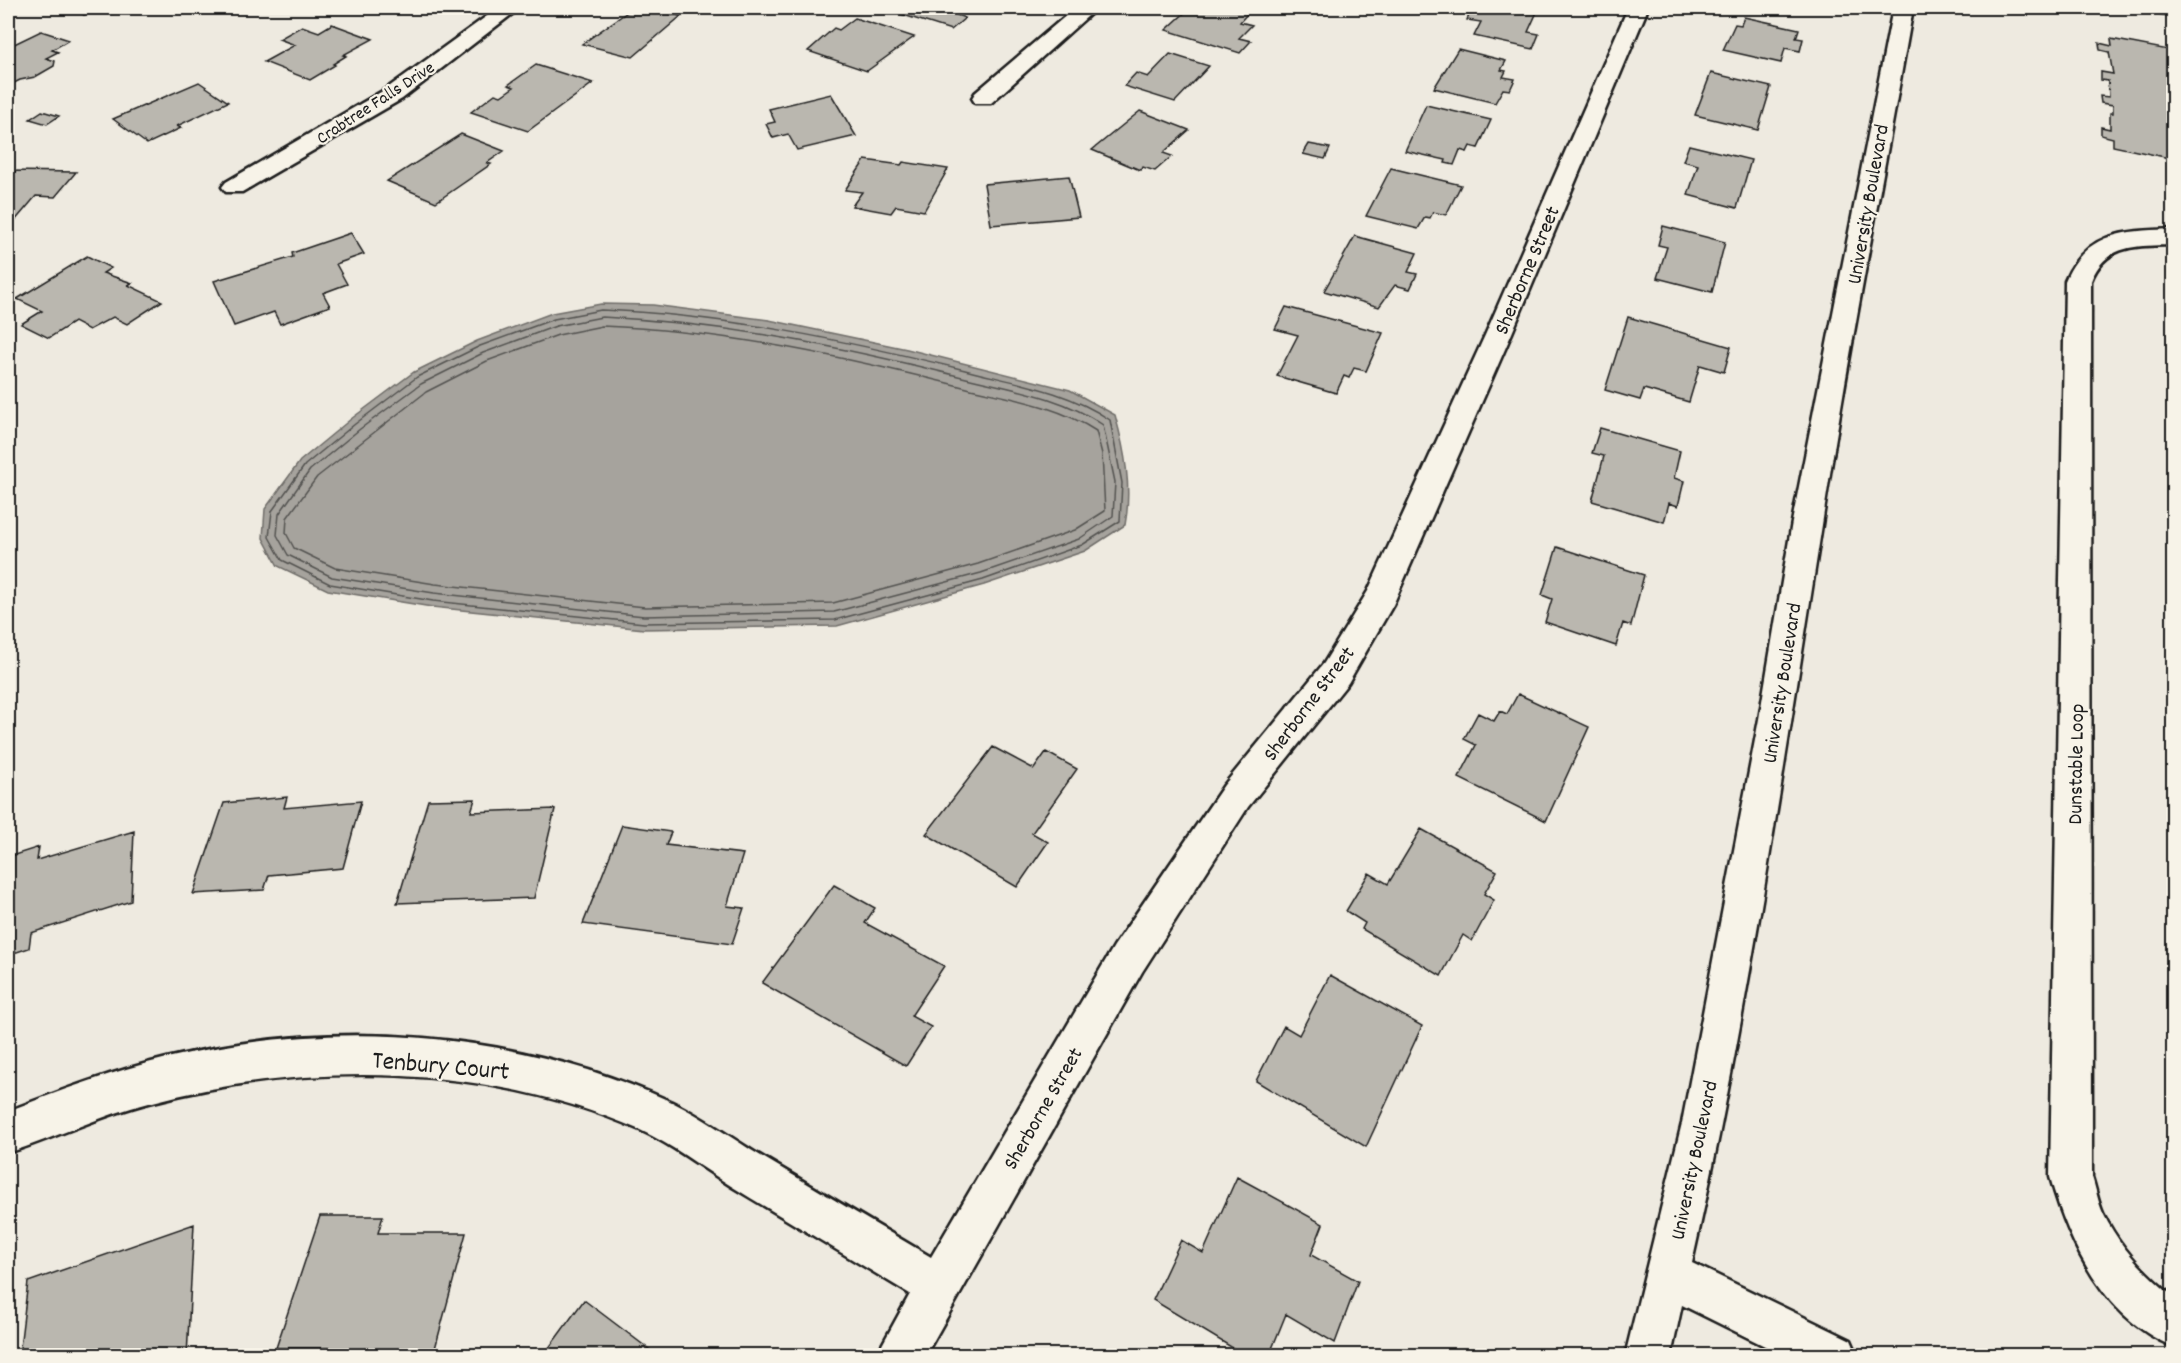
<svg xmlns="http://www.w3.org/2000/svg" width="2181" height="1363" font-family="Dekko,sans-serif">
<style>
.water{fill:#a6a39d;stroke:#6f6d69;stroke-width:1.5}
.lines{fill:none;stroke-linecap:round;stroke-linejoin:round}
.shore{stroke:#535250;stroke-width:1.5}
.building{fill:#bab7af;stroke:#1c1c1c;stroke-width:1.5}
.minor-casing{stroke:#1c1c1c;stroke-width:5}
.minor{fill:#f7f3e8;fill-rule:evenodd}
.labels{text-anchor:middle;stroke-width:4.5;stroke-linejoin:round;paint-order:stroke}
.far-street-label{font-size:18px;fill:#1c1c1c;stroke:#f7f3e8}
.street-label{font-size:21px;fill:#1c1c1c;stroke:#f7f3e8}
.near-street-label{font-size:26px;fill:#1c1c1c;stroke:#f7f3e8}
</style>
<rect width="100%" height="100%" fill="#eeeae0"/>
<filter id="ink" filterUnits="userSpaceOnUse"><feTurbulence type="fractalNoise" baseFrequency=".0167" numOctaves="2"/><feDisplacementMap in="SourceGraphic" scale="12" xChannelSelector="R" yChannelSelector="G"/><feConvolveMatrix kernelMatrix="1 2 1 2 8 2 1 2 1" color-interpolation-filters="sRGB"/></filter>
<g filter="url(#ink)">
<!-- water -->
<path class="water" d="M601 304 653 305 769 320 907 349 1070 390 1115 415C1125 451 1132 488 1125 525L1085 551 984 585 837 626 644 629 432 607 328 590 278 566 263 538 265 509 300 461 351 419 414 372 477 341 552 313Z"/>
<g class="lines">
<!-- shore -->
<path class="shore" d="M601 310C725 315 844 340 965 370 1015 383 1066 390 1110 420L1122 483 1120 521 1082 545 983 580 835 620 644 623 433 601 330 584 282 560 269 537 272 511 305 465 355 424 417 377 480 346 554 319Z
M602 317C725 323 843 347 962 377 1010 389 1061 396 1103 425L1115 482 1113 516 1079 539 981 573 834 612 644 616 434 593 332 577 288 555 277 535 279 514 310 470 360 429 421 384 483 353 556 326Z
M602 326C727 331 846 357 967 388 1012 399 1056 405 1096 431L1102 454 1105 511 1075 530 978 564 833 603 645 607 435 584 335 568 294 548 286 533 287 518 317 477 426 392 487 361 558 335Z"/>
</g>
<!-- building -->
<path class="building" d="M71 8H135L112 14 101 8 84 15Z
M633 8 681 16 633 57 582 44Z
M908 8H966L957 15 965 18 951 30 900 14Z
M1190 8 1201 10 1229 8 1248 13 1240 22 1252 25 1239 38 1251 41 1240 53 1166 30Z
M1472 8 1487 10 1517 8 1537 12 1528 32 1539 34 1533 49 1474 36 1481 22 1467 20Z
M2137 8H2174V20L2168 19V16L2137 10Z
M1744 17 1799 29 1796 38 1803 39 1800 51 1785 48 1781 63 1723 50 1735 24 1741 25Z
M855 18 914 37 867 71 808 51 834 28 839 30Z
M332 24 373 39 343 55 346 56 333 64 335 65 310 80 264 62 295 45 279 39 302 26 319 32Z
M41 31 69 40 52 50 58 52 46 58 55 61 54 66 35 77 20 80 8 86V47Z
M2111 39 2174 51V159L2113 146V138L2101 135V127L2110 129V113H2113V105L2101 103 2100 96 2109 97 2108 81 2101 80V72L2113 74 2109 52 2100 50 2099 43 2112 46Z
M1458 49 1506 61 1501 70 1506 71 1503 77 1515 79 1510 90 1503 89 1495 103 1434 88Z
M1170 54 1209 66 1175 102 1124 86 1136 73 1148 77Z
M536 65 593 83 528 131 471 112 495 94 501 96 514 87 508 85Z
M1711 73 1771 87 1758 130 1695 115Z
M199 82 228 102 177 126 181 128 147 144 113 119Z
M831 94 856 136 797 150 788 134 773 138 766 124 775 122 769 109Z
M1426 105 1491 120 1478 148 1470 146 1467 152 1460 150 1454 165 1445 163 1446 160 1405 151Z
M42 111 59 116 47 124 30 119Z
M1140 111 1189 130 1163 153 1172 156 1155 171 1143 167 1140 170 1092 150Z
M461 134 504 151 487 163 491 164 436 202 387 181Z
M1309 144 1330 148 1325 159 1303 154Z
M1689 145 1751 160 1737 208 1688 195 1698 165 1683 161Z
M865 160 901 165 903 162 948 169 924 211 896 206 891 213 852 206 862 192 845 190Z
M1391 168 1461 185 1446 215 1433 212 1430 218 1425 217 1418 229 1366 216Z
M8 171 76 172 55 197 36 196 8 229Z
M1069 176 1079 217 991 225 984 184Z
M1663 226 1725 242 1712 292 1657 278 1667 247 1658 245Z
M351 233 364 254 336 264 347 284 323 293 330 306 280 324 274 312 234 326 214 281 293 257 292 253Z
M1355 236 1417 253 1408 272 1417 274 1410 289 1395 285 1379 307 1324 291Z
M87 256 111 268 103 273 132 283 128 285 162 301 127 324 113 317 89 330 74 322 49 338 21 324 42 311 17 299Z
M1286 307 1383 333 1366 371 1354 368 1349 378 1344 376 1336 393 1277 376 1298 335 1275 329Z
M1628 317 1731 347 1724 372 1700 365 1689 402 1644 389 1640 400 1605 390Z
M1600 428 1680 451 1674 478 1684 481 1678 506 1669 503 1664 522 1592 501 1604 456 1592 453Z
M1557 547 1644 575 1631 626 1623 623 1616 646 1545 622 1552 599 1542 595Z
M1518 694 1589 727 1546 821 1459 778 1476 745 1464 739 1478 713 1494 721 1500 711 1507 714Z
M993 747 1034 769 1046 752 1077 769 1032 833 1048 842 1017 887 926 834Z
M287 797 284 808 361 801 343 868 269 875 264 890 193 894 224 803Z
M475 799 471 812 555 809 534 898 397 903 428 800Z
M622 825 671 832 666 845 743 854 727 906 744 908 732 944 583 924Z
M1421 829 1497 871 1484 894 1494 900 1472 941 1463 935 1441 976 1362 929 1365 923 1346 911 1369 873 1388 884Z
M134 831 131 901 31 933 29 948 8 955V857L39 847 37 860Z
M834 885 875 908 865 923 944 966 911 1016 931 1027 906 1066 762 983Z
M1330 975 1422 1026 1366 1147 1256 1081 1284 1026 1299 1035Z
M1237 1177 1323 1224 1311 1255 1358 1281 1335 1343 1286 1314 1269 1356H1246L1153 1300 1181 1240 1203 1253Z
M320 1216H383L378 1233H466L433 1356H335L337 1348H276Z
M194 1224 187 1356H19L28 1282Z
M584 1300 658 1356H543Z"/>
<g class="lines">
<defs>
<path id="minor" d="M498 8H520L402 99 242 192H226L222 187 226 182 386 89Z
M1075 8H1097L991 103H975L972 98 975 93Z
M1628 8H1648L1512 333 1393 605 1348 683 1248 807 1142 972 925 1356H876L910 1294C850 1258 790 1222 731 1186 701 1167 673 1145 640 1130 489 1063 307 1061 149 1103 101 1115 55 1138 8 1153V1111C60 1091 112 1071 167 1058 334 1017 516 1031 672 1102 703 1117 731 1138 761 1156 818 1190 875 1224 931 1257L1114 946 1224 785 1324 663 1368 591 1486 333Z
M1893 8H1913C1883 180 1848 352 1822 525 1783 772 1747 1019 1692 1263L1851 1340 1858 1356H1785L1682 1305 1671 1356H1625L1682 1123 1759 719 1792 522Z
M2174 229V245C2138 246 2106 243 2091 281L2092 1177C2096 1189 2098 1202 2103 1213 2119 1246 2146 1275 2174 1297V1347C2104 1319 2069 1244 2050 1177L2065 281C2086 231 2125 231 2174 229Z"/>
</defs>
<!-- minor casing -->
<use href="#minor" class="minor-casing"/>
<!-- minor -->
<use href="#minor" class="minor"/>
</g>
</g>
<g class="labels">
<!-- far-street labels -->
<g class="far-street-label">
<text transform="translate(375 102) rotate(-33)" y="6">Crabtree Falls Drive</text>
</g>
<!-- street labels -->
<g class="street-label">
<text transform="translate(1867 204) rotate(-80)" y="7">University Boulevard</text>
<text transform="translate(1526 270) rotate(-67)" y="7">Sherborne Street</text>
<text transform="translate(1781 683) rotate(-81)" y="7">University Boulevard</text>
<text transform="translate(1308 703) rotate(-53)" y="7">Sherborne Street</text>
<text transform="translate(2075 764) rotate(-89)" y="7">Dunstable Loop</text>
<text transform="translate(1042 1108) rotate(-60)" y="7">Sherborne Street</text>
<text transform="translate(1693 1160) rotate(-78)" y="7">University Boulevard</text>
</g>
<!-- near-street labels -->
<g class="near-street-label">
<text transform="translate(441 1064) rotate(5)" y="9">Tenbury Court</text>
</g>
</g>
<!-- margin -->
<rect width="2181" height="1363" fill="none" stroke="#f7f3e8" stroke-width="30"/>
<rect x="15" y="15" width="2151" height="1333" fill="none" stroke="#1c1c1c" stroke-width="2" filter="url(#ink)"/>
</svg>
